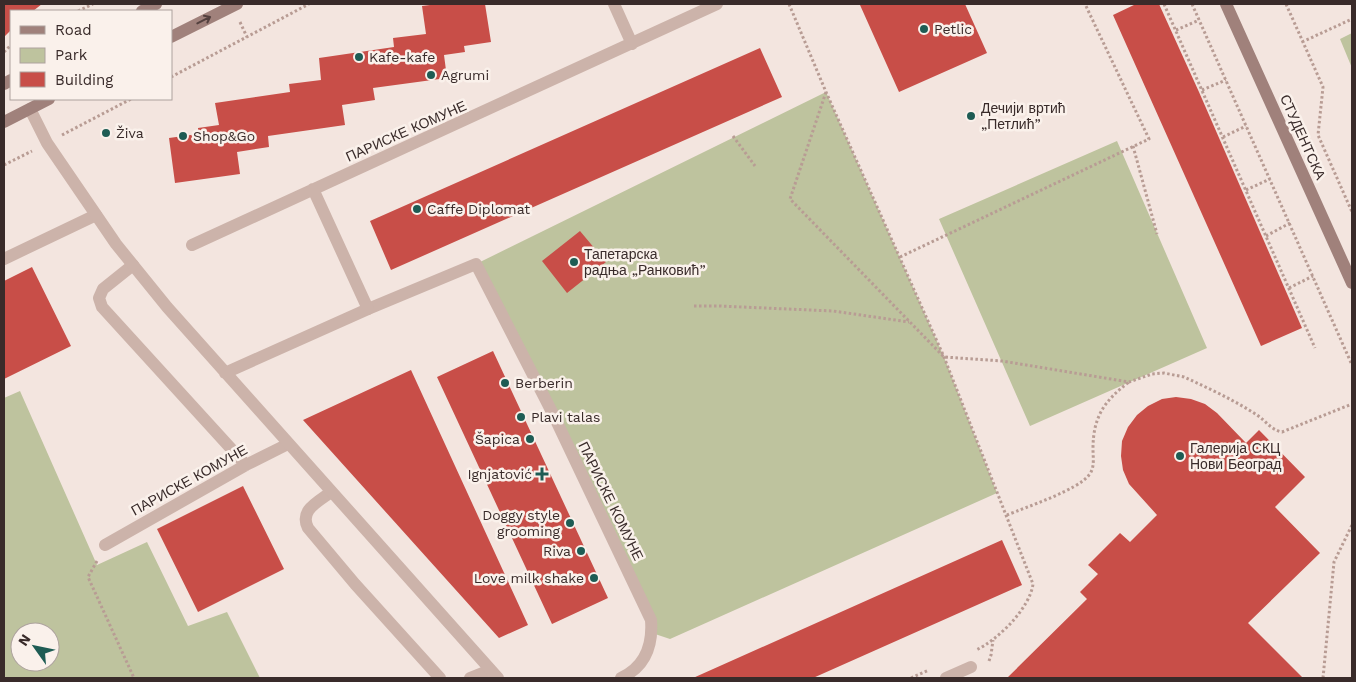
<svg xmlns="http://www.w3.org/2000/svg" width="1356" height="682" font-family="'Work Sans',sans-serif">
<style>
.green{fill:#bec39e;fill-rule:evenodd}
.building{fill:#c84e48}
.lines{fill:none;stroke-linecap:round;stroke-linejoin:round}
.path{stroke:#b89c94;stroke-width:3;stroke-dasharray:2.5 2.5;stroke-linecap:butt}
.lane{stroke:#ccb3aa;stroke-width:12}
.street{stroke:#ccb3aa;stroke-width:12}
.secondary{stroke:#a0817b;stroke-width:12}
.oneway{stroke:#53403e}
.poi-dot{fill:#1e5c54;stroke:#faf1eb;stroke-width:2}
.labels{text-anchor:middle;stroke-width:5;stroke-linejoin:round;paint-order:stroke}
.poi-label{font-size:14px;fill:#392b2a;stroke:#faf1eb;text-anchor:start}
.street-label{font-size:14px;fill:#392b2a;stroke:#faf1eb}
</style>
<rect width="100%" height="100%" fill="#f3e5df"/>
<!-- green -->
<path class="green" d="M1352 33V68L1340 39Z
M826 92 944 357 997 493 670 639 652 633 476 264Z
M1117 141 1207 348 1030 426 939 219Z
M20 391 97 565 147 542 188 626 227 612 260 678H6L4 675V398ZM20 632H50V662H20Z"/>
<!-- building -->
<path class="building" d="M4 4H42L33 11H11V30L4 37Z
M438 4H485L491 42 464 46 465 52 444 55 447 78 373 88 375 100 342 105 345 125 268 136 269 147 237 152 240 174 175 183 169 138 198 134V128L219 125 215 103 290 92 289 84 321 80 319 58 394 47 393 38 426 34 422 6Z
M863 4H965L987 53 899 92 860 5Z
M1136 4H1159L1199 92 1302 328 1261 346 1113 15Z
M760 48 782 97 391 270 370 221Z
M580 231 606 262 567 293 542 261Z
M32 267 71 346 4 379V281Z
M493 351 608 598 552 624 437 377Z
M411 370 528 625 499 638 303 420Z
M1176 397 1191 399 1205 404 1217 413 1246 443 1259 430 1305 477 1275 507 1320 553 1248 623 1303 678H1007L1087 599 1080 592 1098 574 1088 565 1120 533 1130 542 1157 515 1129 484 1123 470 1121 456 1122 441 1128 427 1137 415 1148 406 1162 399Z
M243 486 284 569 198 612 157 529Z
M1002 540 1022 585 813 678H693Z"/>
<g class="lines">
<!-- path -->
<path class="path" d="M789 4 826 92 944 357 1033 584C1030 608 998 640 976 650
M1164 4 1315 348
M1192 4 1352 365
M1286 4 1323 87 1318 135 1352 212
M78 11 93 4
M240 22 247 37
M1176 30 1199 20
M1302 42 1352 19
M4 52 11 45
M171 77 309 4
M1202 90 1226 80
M826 92 790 199 944 357 1002 361 1129 382 1152 374 1164 373 1184 377C1208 388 1234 400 1257 415 1266 421 1271 430 1282 432L1352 404
M62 135 131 99
M733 136 755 166
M1223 137 1246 126
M1133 146 1157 234
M4 165 32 151
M1246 190 1270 179
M1266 236 1290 223
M900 257 1149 139 1085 4
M1289 288 1313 276
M694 306H719L833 311 909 322
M1007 515C1026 507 1078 490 1089 475 1095 468 1093 458 1093 449 1093 417 1104 401 1129 382
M97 561 88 577 134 678
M989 661 991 655 993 640
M911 678 929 670
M1323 678 1334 562 1352 525"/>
<!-- lane -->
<path class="lane" d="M4 259 96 215
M133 265 103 289 99 298 102 307 246 465
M368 309 476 264 553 414 651 620C653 646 645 667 621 678
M331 492C318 502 299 510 308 528L355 584 440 678
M105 545 246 465 288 444
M470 678 490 670
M946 678 971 667"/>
<!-- street -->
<path class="street" d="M614 4 632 44
M30 109 47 143 116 244 167 307 498 678
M192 245 717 4
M225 373 368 309 313 189"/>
<!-- secondary -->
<path class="secondary" d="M1226 4 1352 283
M142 11 156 4
M171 37 237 4
M4 84 11 80
M4 122 49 99"/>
</g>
<!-- one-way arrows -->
<defs><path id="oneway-shaft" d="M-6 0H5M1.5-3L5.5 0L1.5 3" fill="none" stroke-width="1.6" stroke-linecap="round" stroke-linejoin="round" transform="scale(1.25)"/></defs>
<use class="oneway" href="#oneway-shaft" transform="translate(204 20) rotate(-27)"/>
<!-- markers -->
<g class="poi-dot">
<circle cx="924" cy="29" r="5"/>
<circle cx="359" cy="57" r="5"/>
<circle cx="431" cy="75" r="5"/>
<circle cx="971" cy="116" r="5"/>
<circle cx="106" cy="133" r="5"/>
<circle cx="183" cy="136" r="5"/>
<circle cx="417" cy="209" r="5"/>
<circle cx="574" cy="262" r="5"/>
<circle cx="505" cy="383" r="5"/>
<circle cx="521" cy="417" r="5"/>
<circle cx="530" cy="439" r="5"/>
<circle cx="1180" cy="456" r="5"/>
<path d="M539.5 466.5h5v5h5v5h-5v5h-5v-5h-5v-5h5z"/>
<circle cx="570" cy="523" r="5"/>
<circle cx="581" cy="551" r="5"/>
<circle cx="594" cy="578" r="5"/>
</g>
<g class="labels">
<!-- poi labels -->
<g class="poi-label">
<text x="934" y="34">Petlic</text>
<text x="369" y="62">Kafe-kafe</text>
<text x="441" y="80">Agrumi</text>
<text x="981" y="113">Дечији вртић<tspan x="981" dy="16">„Петлић”</tspan></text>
<text x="116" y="138">Živa</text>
<text x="193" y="141">Shop&amp;Go</text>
<text x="427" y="214">Caffe Diplomat</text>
<text x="584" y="259">Тапетарска<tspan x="584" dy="16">радња „Ранковић”</tspan></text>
<text x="515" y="388">Berberin</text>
<text x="531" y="422">Plavi talas</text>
<text x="520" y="444" text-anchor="end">Šapica</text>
<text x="1190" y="453">Галерија СКЦ<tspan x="1190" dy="16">Нови Београд</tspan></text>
<text x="532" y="479" text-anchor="end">Ignjatović</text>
<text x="560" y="520" text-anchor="end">Doggy style<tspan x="560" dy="16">grooming</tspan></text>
<text x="571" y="556" text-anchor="end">Riva</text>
<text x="584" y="583" text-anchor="end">Love milk shake</text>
</g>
<!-- street labels -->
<g class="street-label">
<text transform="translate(406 131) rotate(-24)" y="5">ПАРИСКЕ КОМУНЕ</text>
<text transform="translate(1303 137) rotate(66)" y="5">СТУДЕНТСКА</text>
<text transform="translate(189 480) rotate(-29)" y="5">ПАРИСКЕ КОМУНЕ</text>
<text transform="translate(611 501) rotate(64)" y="5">ПАРИСКЕ КОМУНЕ</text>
</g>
</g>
<!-- border -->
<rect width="1356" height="682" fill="none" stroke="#392b2a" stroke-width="10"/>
<!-- legend -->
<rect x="10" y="10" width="162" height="90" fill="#faf1eb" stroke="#ada29e"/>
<rect x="20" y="26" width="25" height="8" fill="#a0817b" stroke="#ada29e"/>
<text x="55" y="35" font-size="15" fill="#392b2a">Road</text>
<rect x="20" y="48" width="25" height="15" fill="#bec39e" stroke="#ada29e"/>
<text x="55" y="60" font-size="15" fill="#392b2a">Park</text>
<rect x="20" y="72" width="25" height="15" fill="#c84e48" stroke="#ada29e"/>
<text x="55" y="85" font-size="15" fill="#392b2a">Building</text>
<!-- north arrow -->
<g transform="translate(35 647) rotate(303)"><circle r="24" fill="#faf1eb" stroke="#ada29e"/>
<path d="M0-4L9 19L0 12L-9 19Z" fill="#1e5c54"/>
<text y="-8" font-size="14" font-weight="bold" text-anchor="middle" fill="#392b2a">N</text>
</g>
</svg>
